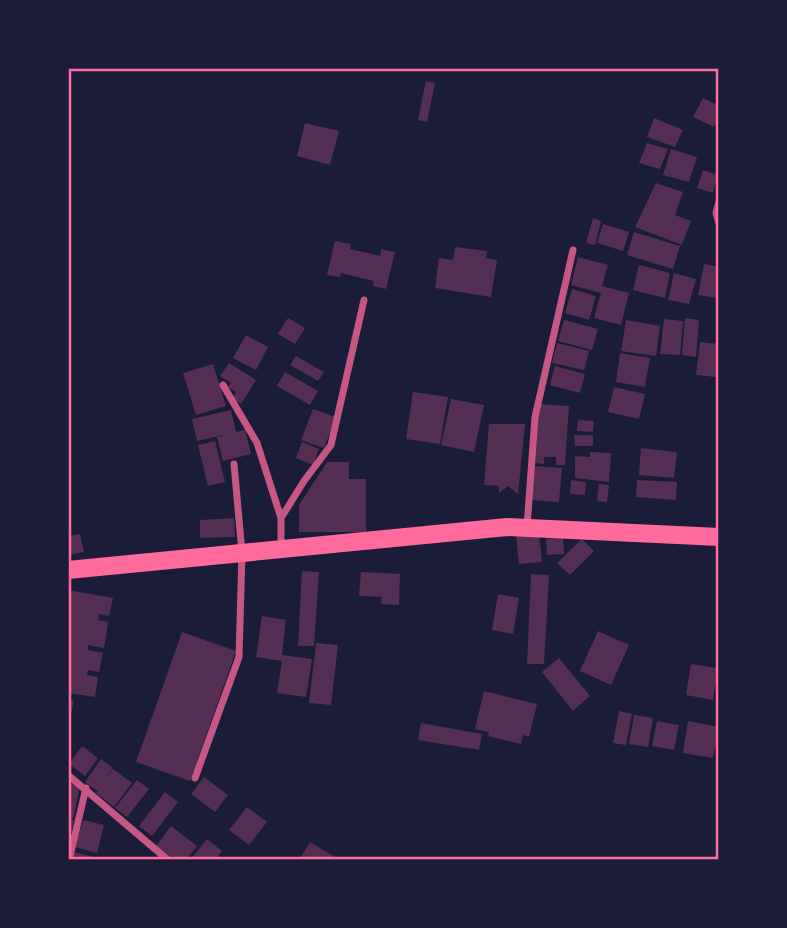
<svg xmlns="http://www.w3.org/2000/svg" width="787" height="928" font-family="Barlow,sans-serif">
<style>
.building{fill:#542f53}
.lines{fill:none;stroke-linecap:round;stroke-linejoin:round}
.minor{stroke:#c65784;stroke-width:7}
.primary{stroke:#ff6b9d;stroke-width:18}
.neatline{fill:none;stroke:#ff6b9d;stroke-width:2.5}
</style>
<rect width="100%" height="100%" fill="#1b1b3a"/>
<!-- building -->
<path class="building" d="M426 81 435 83 427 122 418 120Z
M703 98 719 106V118L714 127 693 117Z
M654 118 683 130 675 147 647 137Z
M305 123 339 131 330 165 297 156Z
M647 143 668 149 660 169 639 163Z
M671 149 697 157 689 182 663 175Z
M703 170 718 175 713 193 697 188Z
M656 183 683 192 675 215 691 221 682 245 635 227Z
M593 218 601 221 595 245 586 243Z
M603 224 629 232 623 251 597 243Z
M634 232 680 246 673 269 627 255Z
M335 241 351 244 350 249 380 256 381 249 395 252 386 289 373 286 374 281 341 273 340 277 327 275Z
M455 247 487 251 486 258 497 260 491 297 435 288 439 258 453 260Z
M578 257 608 265 602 286 629 293 621 325 594 318 601 293 571 285Z
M704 264 719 267 717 298 698 295Z
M639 265 670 273 665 298 633 290Z
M674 273 696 279 689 304 668 300Z
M572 289 596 296 589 320 565 313Z
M288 318 305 328 295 344 278 334Z
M685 318 699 320 696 357 682 355Z
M664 319 683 321 680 355 660 354Z
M564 320 598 329 592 350 558 341Z
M626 320 660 326 656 356 621 351Z
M246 335 268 347 256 370 233 358Z
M700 342 719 344 716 377 696 375Z
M557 343 589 351 584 370 552 363Z
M620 353 650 358 645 387 616 382Z
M296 356 324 372 318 381 290 365Z
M229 363 256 380 241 404 233 398 236 392 228 387 231 383 220 376Z
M213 364 226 406 196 415 183 373Z
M555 366 585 374 580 393 550 385Z
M285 372 318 391 310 405 277 386Z
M614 387 645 394 639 419 608 412Z
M413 392 448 397 440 444 406 439Z
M451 399 484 405 474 452 441 445Z
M539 404 569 406 565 465H556V457H544V464L535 463Z
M313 409 336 417 324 448 301 440Z
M231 410 236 432 245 430 251 454 223 461 217 437 228 434 197 441 192 419Z
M578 420 594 421 593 432 577 431Z
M489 424H525L518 494 508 486 499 493V486L484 485Z
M574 435H593V446H575Z
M215 441 225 482 208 486 198 445Z
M302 442 319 449 313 465 296 458Z
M641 448 677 452 674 478 639 475Z
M590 452 611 453 609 482 575 478V456L590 457Z
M327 462H349V479H366V532H299V505Z
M535 466 562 468 559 502 531 500Z
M571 480 586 482 585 495 570 494Z
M637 480 677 482 676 500 636 497Z
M599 484 609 485 607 502 597 501Z
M234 518 235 537 200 538V520Z
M539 533 542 562 519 564 516 535Z
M80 534 84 552 68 555V536Z
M563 537 564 554 547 555 546 539Z
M582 539 594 551 570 575 557 563Z
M302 571 319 572 314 646H298Z
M361 572 400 574 399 605 381 604 382 597 359 596Z
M531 574 549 575 544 664H527Z
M68 590 113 598 109 616 99 614 98 620 108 622 104 648 88 645V650L103 653 99 672 88 670 87 675 98 677 95 697 68 693Z
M498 594 519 598 513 634 492 630Z
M262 616 286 620 282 655 312 659 306 697 277 693 282 661 256 657Z
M598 631 629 645 611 685 580 671Z
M182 632 236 651 190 781 136 762Z
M316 643 338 645 331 705 309 703Z
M559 658 590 696 573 711 542 672Z
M691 664 718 668 713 700 686 695Z
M484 691 537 704 529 737 523 735 521 744 488 736 489 732 475 729Z
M68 699 74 701 69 721H68Z
M619 711 632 714 626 745 613 743Z
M634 715 653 718 648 747 629 744Z
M657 721 679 725 674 750 652 746Z
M688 721 719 727 713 758 683 753Z
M421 723 482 734 479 750 418 740Z
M82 746 98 758 85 776 69 764Z
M101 759 113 768 101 784 113 769 132 783 114 807 96 793 98 791 85 782Z
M204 777 228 795 215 812 191 794Z
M137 780 149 789 127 817 115 808Z
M68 783 80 786 73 819 68 818Z
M165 792 178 802 152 836 139 826Z
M247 807 267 822 249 845 229 830Z
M68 819 74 820 69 842H68Z
M83 820 104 825 97 853 75 847Z
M171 826 197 846 186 860H175L156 846Z
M207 839 222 851 215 860H190Z
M310 842 340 860H299Z
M74 852 94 857 93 860H72Z"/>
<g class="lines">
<!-- minor -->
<path class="minor" d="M719 202 716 213 719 223
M223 385 257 443 281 518
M527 527 535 417 573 250
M281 549V518L304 481 331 445 364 300
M68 775 168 860
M195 778 239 657 242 553 234 464
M69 860 86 788"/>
<!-- primary -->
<path class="primary" d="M68 570 507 527 719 537"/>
</g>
<!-- border -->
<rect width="787" height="928" fill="none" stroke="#1b1b3a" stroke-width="140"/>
<rect x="70" y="70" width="647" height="788" class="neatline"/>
</svg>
